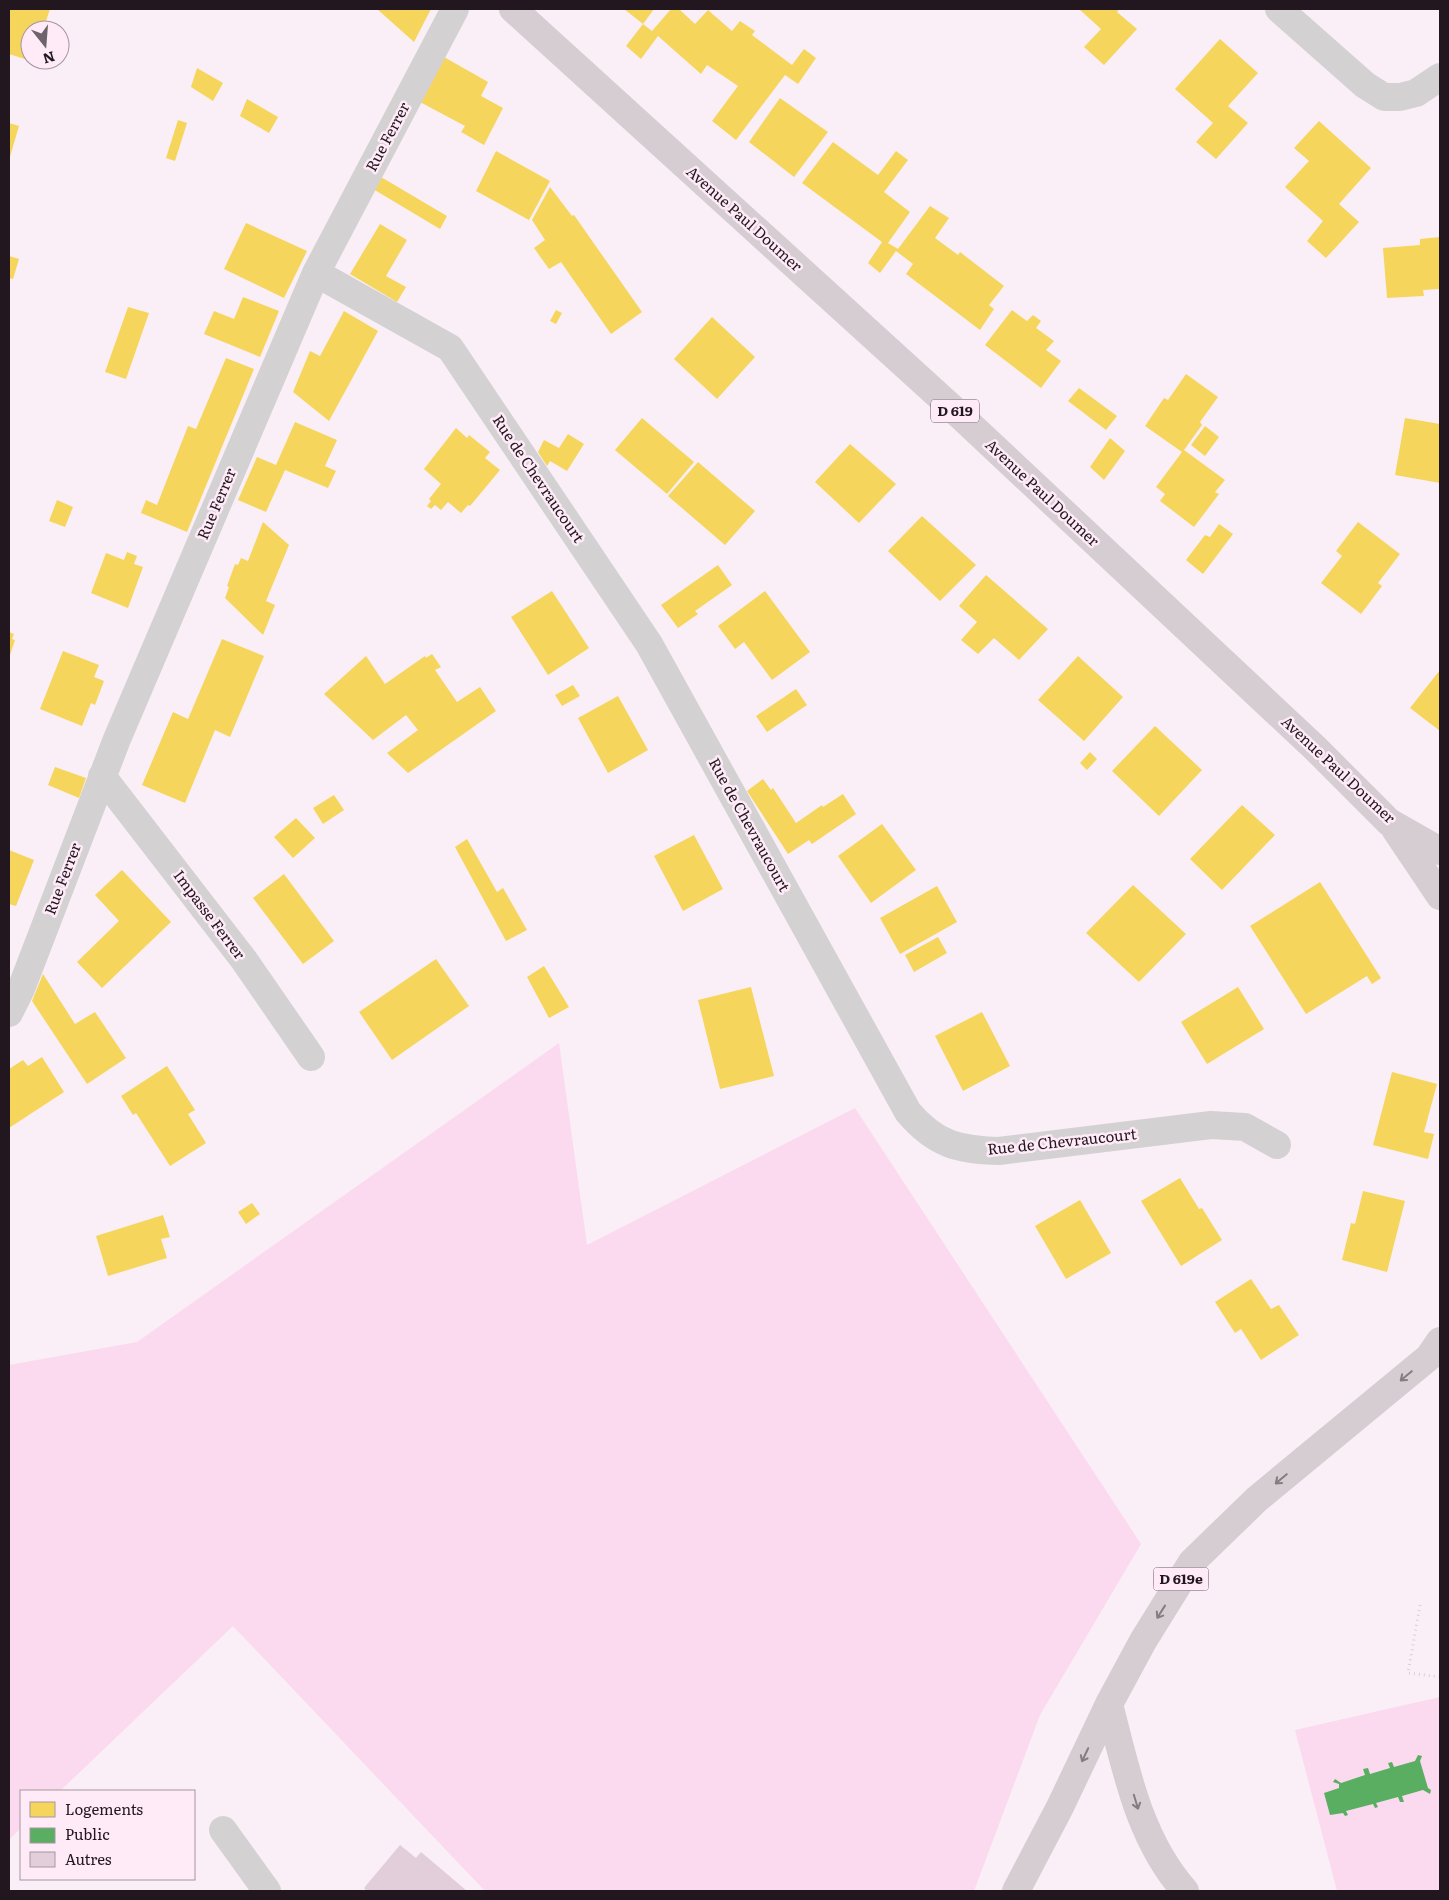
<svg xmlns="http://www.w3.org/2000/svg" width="1449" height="1900" font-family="Literata,serif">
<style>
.green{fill:#fbdaef}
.homes{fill:#f6d55c}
.public{fill:#5aae61}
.building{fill:#e2cddb}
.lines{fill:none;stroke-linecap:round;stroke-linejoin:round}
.path{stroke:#d5d2d4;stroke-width:3;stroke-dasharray:1 4;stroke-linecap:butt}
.minor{stroke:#d4d1d3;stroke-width:28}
.major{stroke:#d6cdd3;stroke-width:28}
.oneway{stroke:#857b82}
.labels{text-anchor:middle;stroke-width:5;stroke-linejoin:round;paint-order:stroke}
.shield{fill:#feebf7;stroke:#64575f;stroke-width:1}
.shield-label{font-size:14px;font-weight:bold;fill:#22171e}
.street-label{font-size:15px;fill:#22171e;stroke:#feebf7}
</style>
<rect width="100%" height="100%" fill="#faeff6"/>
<!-- green -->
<path class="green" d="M559 1043 587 1245 855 1108 1141 1544 1040 1715 974 1891H485L233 1626 60 1791H21V1828L9 1840V1365L137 1342Z
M1440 1697V1890L1337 1891 1295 1730Z"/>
<!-- homes -->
<path class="homes" d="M9 9H50L43 30H30V53L28 60 9 54Z
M377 9H431L414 42Z
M624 9H654L643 24Z
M671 9H679L695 24 708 10 732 31 740 21 755 31 752 35 792 65 804 49 816 58 798 84 785 75 736 140 712 121 738 86 707 65 701 74 658 36 641 59 626 46 643 24 652 31Z
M1079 9H1119L1117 12 1137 29 1104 65 1084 47 1101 29Z
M1220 39 1258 73 1228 106 1248 123 1216 159 1196 142 1213 123 1175 89Z
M444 57 488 82 481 96 503 108 484 145 461 132 465 126 420 102Z
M197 68 223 83 213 101 191 87Z
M780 98 828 132 794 177 749 142Z
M247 99 278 117 269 133 240 116Z
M178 120 187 123 175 161 166 158Z
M1319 121 1371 168 1339 204 1359 222 1326 258 1307 241 1323 221 1285 187 1309 161 1294 148Z
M9 123 19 126 9 160Z
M833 142 878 175 896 151 908 160 884 192 910 212 888 243 898 249 930 206 949 218 935 238 958 255 960 252 1004 286 989 305 994 309 980 330 906 274 913 264 896 251 880 273 868 263 882 242 802 183Z
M496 151 550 181 529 220 476 191Z
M381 177 447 216 440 229 373 189Z
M550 187 572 216 574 215 642 312 611 334 561 262 549 269 534 248 545 240 532 220Z
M246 223 307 251 284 298 224 269Z
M380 224 407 240 386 276 406 287 397 302 350 274Z
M1440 237V289L1423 290 1424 296 1387 298 1383 248 1420 245V239Z
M9 256 19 259 13 279 9 278Z
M243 297 279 311 260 357 204 334 214 311 234 319Z
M128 307 149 313 126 379 105 372Z
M556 310 562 313 556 324 550 321Z
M1012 310 1027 321 1033 315 1041 321 1036 328 1054 341 1046 350 1061 361 1041 388 985 345Z
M344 311 378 331 329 421 293 392 310 351 320 356Z
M712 317 755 357 717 399 674 359Z
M226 358 254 369 187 532 141 513 146 500 157 505 188 426 196 429Z
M1186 374 1218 397 1200 422 1202 425 1184 450 1225 480 1215 492 1219 494 1194 527 1160 501 1165 494 1156 487 1182 452 1145 426 1164 398 1168 400Z
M1079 388 1117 416 1106 430 1068 401Z
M642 418 694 462 667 494 615 450Z
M1405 418 1440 424V483L1395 475Z
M295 422 337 440 325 466 336 471 328 488 285 470 266 512 238 500 257 457 276 465Z
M1205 426 1219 437 1205 456 1191 445Z
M456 428 467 438 469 435 490 452 485 458 500 470 470 506 468 505 461 513 448 502 441 510 435 505 431 509 427 506 431 501 429 499 441 484 424 469Z
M568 434 584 444 567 471 550 461 547 466 538 452 544 440 559 448Z
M1110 438 1125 451 1104 480 1090 467Z
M850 444 896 484 859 523 815 482Z
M698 462 755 511 725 545 668 496Z
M57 500 73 507 65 527 49 521Z
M922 516 976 565 940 601 888 551Z
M263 522 289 545 266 601 275 605 263 635 225 598 229 587 227 586 235 564 238 565 241 558 248 561Z
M1358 522 1400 554 1378 583 1382 586 1361 614 1321 583 1342 556 1336 551Z
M1219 524 1233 534 1203 574 1186 560 1205 535 1210 537Z
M127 552 137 556 134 564 143 567 128 608 91 593 106 553 124 560Z
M718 565 732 585 695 611 698 614 678 628 661 605Z
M986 575 1048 629 1019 660 994 638 978 654 961 640 977 622 959 606Z
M552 591 589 648 548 675 511 617Z
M765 591 810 652 772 680 744 642 735 649 718 626Z
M9 632 14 634 12 639 15 640 9 658Z
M222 639 264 656 230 737 215 730 185 803 142 785 173 712 188 719Z
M63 651 99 665 94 677 104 681 95 705 91 703 82 726 40 709Z
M432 654 441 667 435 670 457 702 480 687 496 711 408 773 387 753 418 730 406 715 373 740 324 694 366 656 385 684 425 656 426 658Z
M1078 656 1123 697 1084 741 1038 700Z
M1440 670V731L1410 708Z
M573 685 580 696 562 706 555 695Z
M796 689 807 705 767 732 756 716Z
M618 696 648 750 608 773 578 718Z
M1155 726 1202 770 1159 816 1112 771Z
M1090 752 1097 759 1087 770 1080 763Z
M55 767 86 778 79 798 48 785Z
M763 779 771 790 773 788 796 823 822 805 823 807 843 794 856 814 812 844 809 840 788 854 747 791Z
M334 795 344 810 323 824 313 808Z
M1242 805 1275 835 1222 890 1190 859Z
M296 818 315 838 293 858 274 837Z
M882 824 916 870 871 903 838 856Z
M694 835 723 889 683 911 654 856Z
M467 839 497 892 503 888 527 930 506 941 455 847Z
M9 850 34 860 16 906 9 904Z
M122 870 171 922 102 988 77 962 119 921 95 895Z
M284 874 334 941 303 964 253 898Z
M1320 882 1381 978 1372 984 1367 976 1306 1014 1250 926Z
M1133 885 1186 934 1139 982 1086 933Z
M937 886 957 922 900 954 880 918Z
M938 937 947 953 914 972 905 955Z
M436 959 469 1006 392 1060 359 1012Z
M544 966 569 1007 549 1018 527 977Z
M43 974 75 1024 95 1012 126 1058 87 1084 32 1001Z
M751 987 774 1076 720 1089 698 1000Z
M1238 987 1264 1029 1207 1064 1181 1022Z
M982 1012 1010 1066 963 1091 935 1036Z
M42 1057 64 1092 9 1128V1069L23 1060 28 1066Z
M167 1066 195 1110 188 1114 206 1143 170 1166 136 1113 133 1115 121 1096Z
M1392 1072 1437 1084 1424 1132 1434 1134 1428 1159 1373 1145Z
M1180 1178 1199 1209 1202 1208 1222 1240 1181 1266 1141 1201Z
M1363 1191 1405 1201 1387 1272 1342 1260 1351 1223 1355 1224Z
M1080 1200 1111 1253 1066 1279 1035 1226Z
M252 1203 260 1214 246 1224 238 1212Z
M163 1215 170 1237 161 1239 167 1258 108 1276 96 1236Z
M1251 1279 1271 1309 1279 1305 1299 1335 1261 1360 1241 1329 1235 1333 1215 1302Z"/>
<!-- public -->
<path class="public" d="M1418 1755 1422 1756 1420 1761 1428 1788 1431 1790 1430 1794 1423 1790 1402 1796 1404 1802H1400L1398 1797 1376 1803 1378 1807 1375 1808 1373 1804 1346 1811 1348 1815 1345 1816 1343 1813 1330 1815 1324 1793 1339 1788V1784L1333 1782 1335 1779 1341 1783 1365 1775 1363 1769 1368 1768 1370 1774 1390 1768 1388 1763 1392 1762 1394 1767 1415 1761Z"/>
<!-- building -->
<path class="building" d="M400 1845 416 1858 421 1852 467 1891H367L364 1888Z"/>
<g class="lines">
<!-- path -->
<path class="path" d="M1420 1605 1408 1673 1440 1677"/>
<!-- minor -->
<path class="minor" d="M1279 9 1365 85 1384 97H1400L1416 93 1440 77
M316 273 450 348 649 644 908 1112C935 1144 958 1150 999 1151L1211 1125 1245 1127 1277 1145
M102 776 244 960 311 1057
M9 1013 21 989 117 739 316 273 455 9
M223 1830 267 1891"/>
<!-- major -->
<path class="major" d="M513 9 951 407 1315 748 1389 822 1440 851
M1395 829 1440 896
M1109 1704C1126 1770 1139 1839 1185 1891
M1016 1891 1060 1807 1109 1704 1143 1641 1192 1562 1257 1499 1429 1357 1440 1341"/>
</g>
<!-- one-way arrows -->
<defs><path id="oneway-shaft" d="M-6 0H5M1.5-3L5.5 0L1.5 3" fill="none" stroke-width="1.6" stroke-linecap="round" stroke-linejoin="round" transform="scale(1.25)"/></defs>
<g class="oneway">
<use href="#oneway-shaft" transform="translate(1406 1376) rotate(140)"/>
<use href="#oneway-shaft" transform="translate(1281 1479) rotate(140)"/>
<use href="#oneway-shaft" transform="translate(1161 1612) rotate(122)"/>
<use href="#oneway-shaft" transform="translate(1085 1755) rotate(115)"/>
<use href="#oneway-shaft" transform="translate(1136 1802) rotate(73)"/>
</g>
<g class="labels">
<!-- shield labels -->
<g class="shield">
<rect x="931" y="399.5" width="48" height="23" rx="4"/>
<rect x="1153.5" y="1567.5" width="55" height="23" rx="4"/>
</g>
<g class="shield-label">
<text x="955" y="416">D 619</text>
<text x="1181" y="1584">D 619e</text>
</g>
<!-- street labels -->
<g class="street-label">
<text transform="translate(388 137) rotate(-62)" y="5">Rue Ferrer</text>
<text transform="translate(744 219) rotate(42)" y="5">Avenue Paul Doumer</text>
<text transform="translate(538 479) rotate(56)" y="5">Rue de Chevraucourt</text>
<text transform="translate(1042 493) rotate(43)" y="5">Avenue Paul Doumer</text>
<text transform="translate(217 504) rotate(-67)" y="5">Rue Ferrer</text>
<text transform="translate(1338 770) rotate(43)" y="5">Avenue Paul Doumer</text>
<text transform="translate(749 825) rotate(61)" y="5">Rue de Chevraucourt</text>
<text transform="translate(63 879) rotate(-69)" y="5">Rue Ferrer</text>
<text transform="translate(209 915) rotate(53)" y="5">Impasse Ferrer</text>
<text transform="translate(1062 1142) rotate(-6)" y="5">Rue de Chevraucourt</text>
</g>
</g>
<!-- border -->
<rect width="1449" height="1900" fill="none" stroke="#22171e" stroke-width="20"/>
<!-- legend -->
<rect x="20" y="1790" width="175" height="90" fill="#feebf7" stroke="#a696a0"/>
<rect x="30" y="1802" width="25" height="15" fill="#f6d55c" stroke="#a696a0"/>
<text x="65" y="1815" font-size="15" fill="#22171e">Logements</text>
<rect x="30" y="1828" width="25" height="15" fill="#5aae61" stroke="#a696a0"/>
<text x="65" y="1840" font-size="15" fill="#22171e">Public</text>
<rect x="30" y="1852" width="25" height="15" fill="#e2cddb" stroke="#a696a0"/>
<text x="65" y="1865" font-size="15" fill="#22171e">Autres</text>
<!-- north arrow -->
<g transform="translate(45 45) rotate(163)"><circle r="24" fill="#feebf7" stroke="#a696a0"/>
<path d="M0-4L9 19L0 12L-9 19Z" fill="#6e636a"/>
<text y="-8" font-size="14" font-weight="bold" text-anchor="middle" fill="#22171e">N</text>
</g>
</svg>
